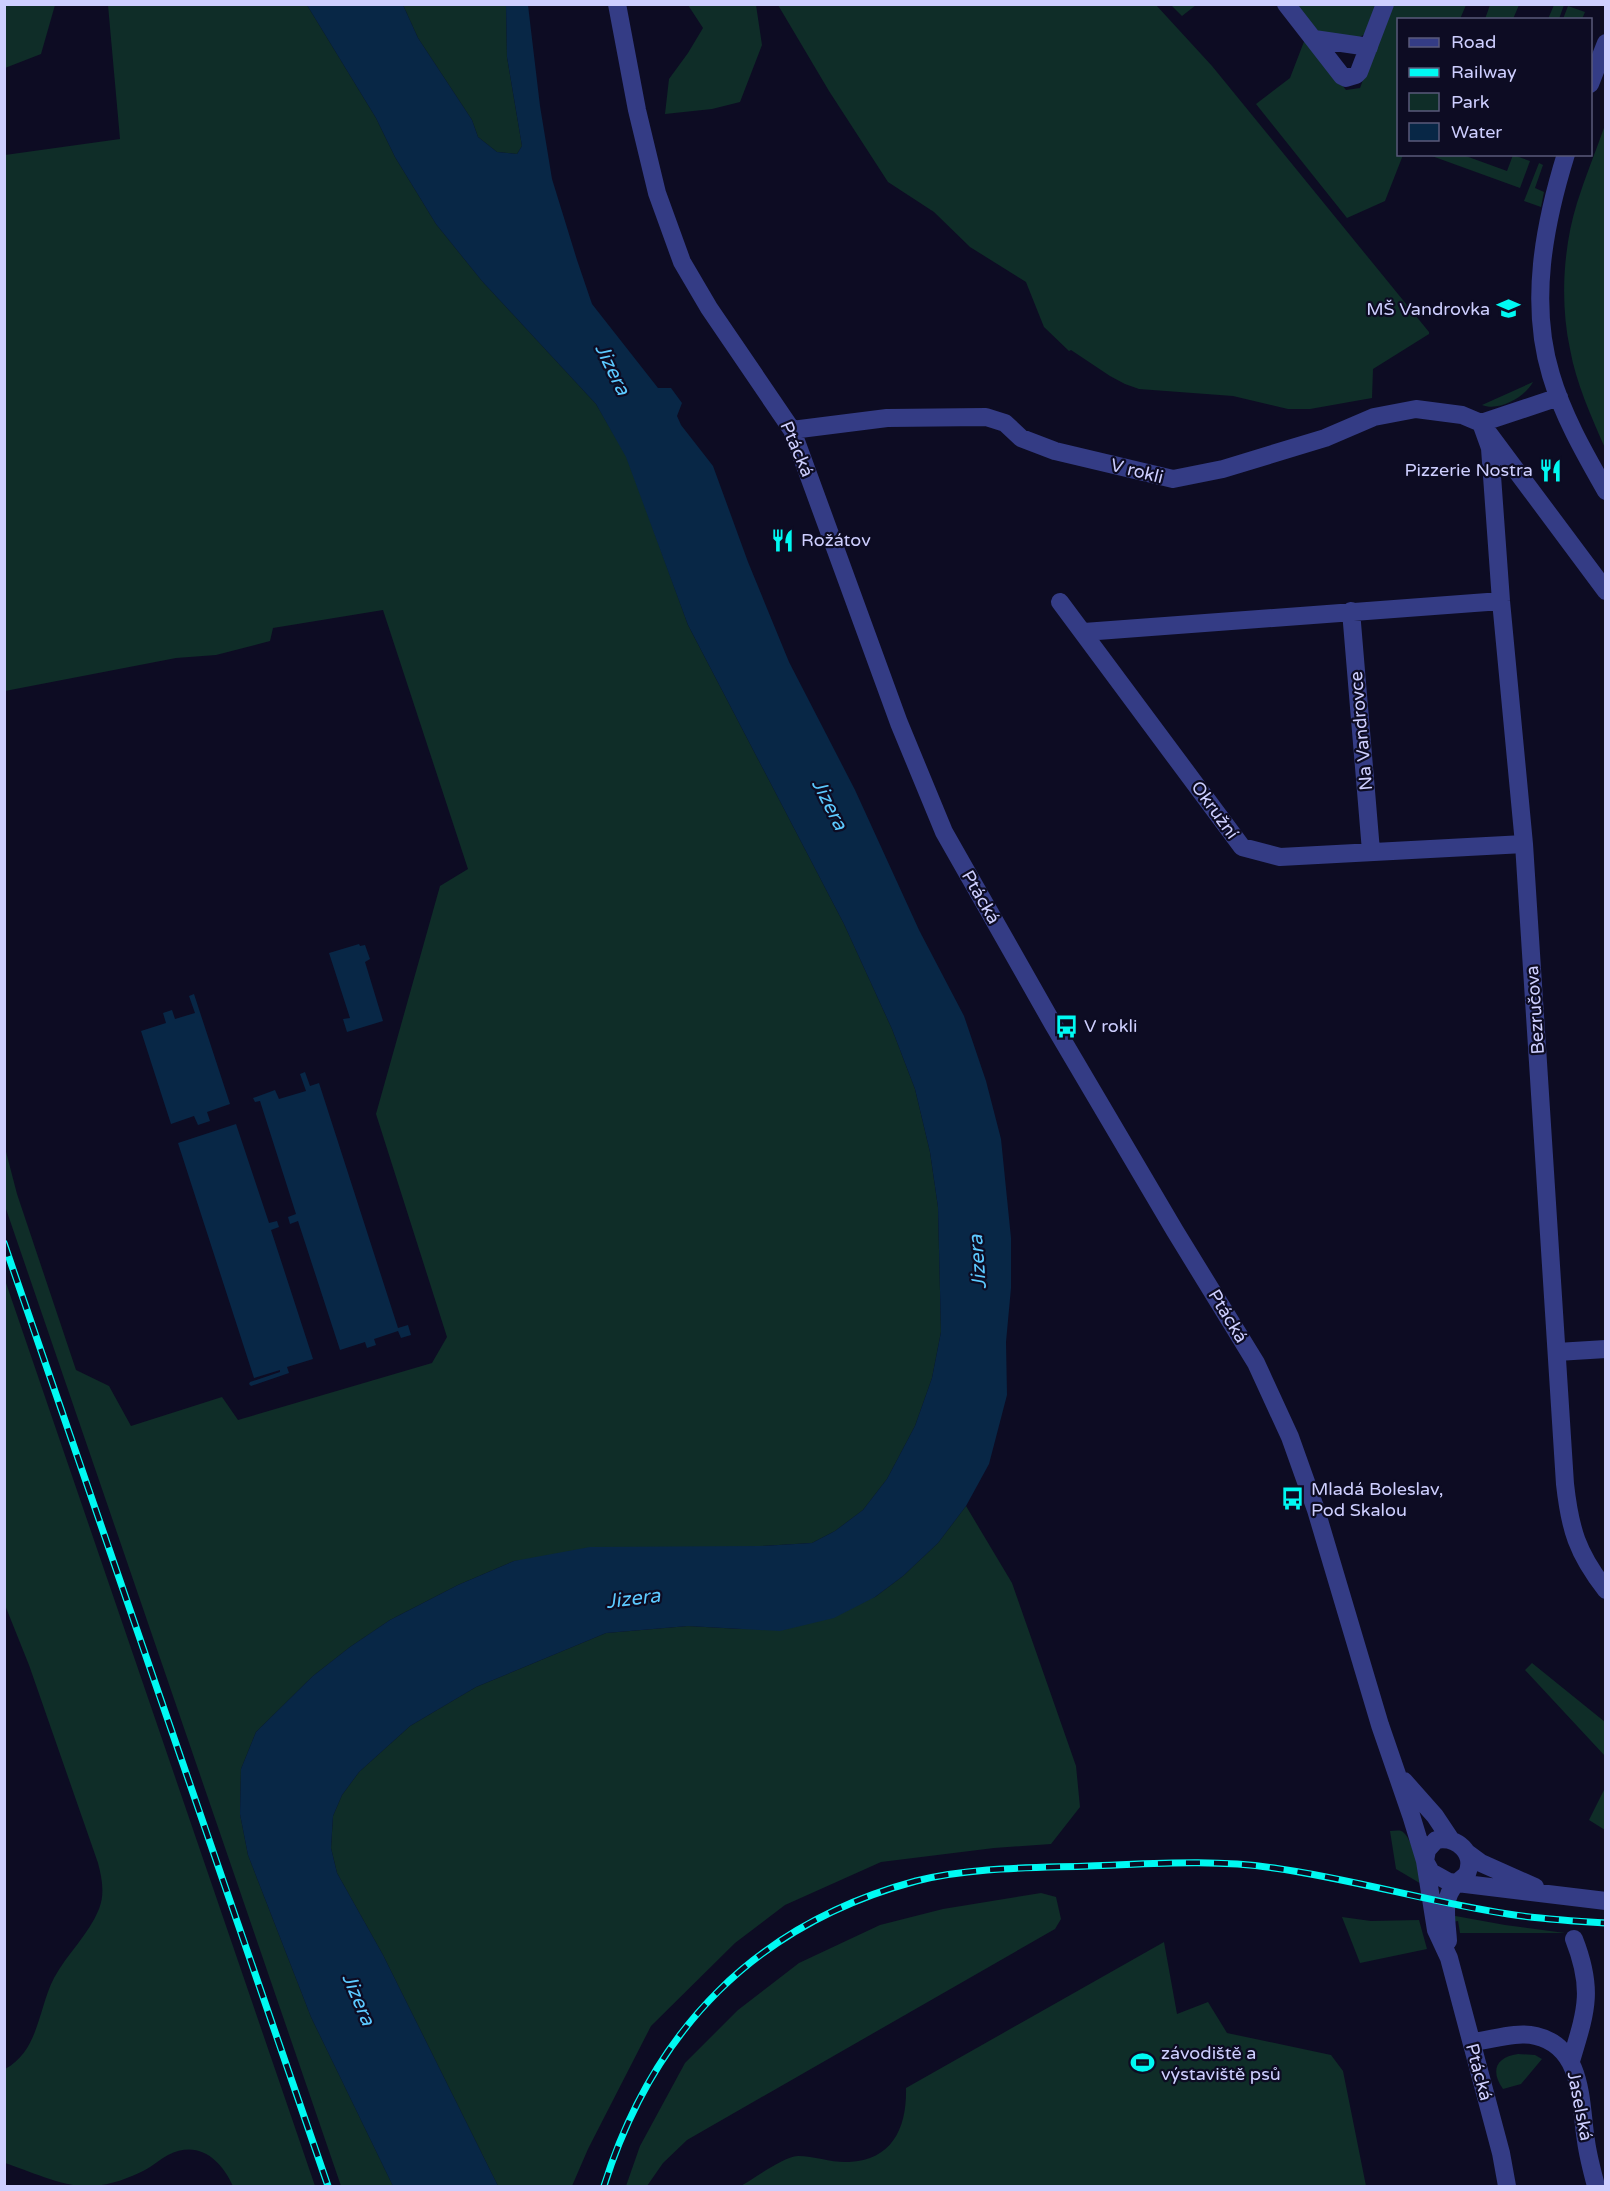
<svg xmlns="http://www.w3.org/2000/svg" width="1610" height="2191" font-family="'Varela Round',sans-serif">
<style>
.green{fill:#0f2d28}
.water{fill:#082746}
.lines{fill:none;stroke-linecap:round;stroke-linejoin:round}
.minor{stroke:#343c85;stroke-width:18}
.rail-casing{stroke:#00f9f2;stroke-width:7}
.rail{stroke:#0d0c23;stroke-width:4.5;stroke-dasharray:14;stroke-linecap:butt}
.labels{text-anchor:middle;stroke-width:4.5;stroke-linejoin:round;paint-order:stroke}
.poi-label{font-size:18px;fill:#cecfff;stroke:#0d0c23;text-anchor:start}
.street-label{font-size:18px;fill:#cecfff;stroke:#0d0c23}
.water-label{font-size:20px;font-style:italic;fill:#5cc9ff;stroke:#0d0c23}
</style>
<rect width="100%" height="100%" fill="#0d0c23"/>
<!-- green -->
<path class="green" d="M5 4 55 5 41 54 5 68Z
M108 5H307L376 118 395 157 436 224 482 281 596 404 627 457 688 625 844 924 892 1029 915 1089 930 1152 938 1207 941 1332 932 1378 915 1426 887 1479 863 1510 835 1531 812 1543 514 1561 458 1585 390 1620 350 1647 313 1676 256 1732 241 1769 240 1814 248 1855 311 2017 393 2186H341L5 1206 4 1144 17 1194 76 1370 109 1386 131 1426 222 1397 238 1420 432 1363 447 1337 376 1114 440 886 468 869 383 610 273 628 270 641 216 655 176 658 5 691V155L120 139Z
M403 5H506L507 57 522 146 517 154 497 152 478 137 472 120 418 38Z
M688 5H756L762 45 740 102 712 109 665 114 669 79 688 53 703 28Z
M778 5H1156L1212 66 1429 332V334L1373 369 1372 398 1310 409H1288L1233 396 1139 389 1125 384 1110 376 1071 350 1069 351 1044 327 1026 282 970 247 934 212 888 182 829 91Z
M1171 5H1196L1182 16Z
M1293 5H1378L1367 33 1358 38 1319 32Z
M1391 5H1466L1460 19 1398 20V154L1403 155 1385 201 1347 218 1256 104 1290 78 1305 39 1346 90 1360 88Z
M1490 5V4L1519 5 1513 19H1485Z
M1554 5H1564L1559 19H1548Z
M1568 6 1585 12 1582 19H1563Z
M1605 125 1606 448H1605C1591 416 1576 383 1570 349 1560 303 1563 248 1577 203 1585 177 1596 151 1605 125Z
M1429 155H1463L1507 171 1513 155 1530 161 1520 188Z
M1539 163 1543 165 1535 188 1544 192 1541 207 1524 201Z
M1533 382C1525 397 1499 412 1482 405Z
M5 1280 315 2186H233C221 2160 199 2139 168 2155 160 2159 153 2166 145 2170 129 2178 111 2185 93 2186 67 2189 30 2171 5 2163V2069C39 2051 38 2009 54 1978 67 1954 89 1934 99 1909 105 1894 102 1878 98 1863L29 1665 5 1605Z
M966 1506 1012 1583 1076 1766 1080 1807 1051 1844 994 1848 881 1862 785 1905 735 1943 651 2026 588 2149 572 2186H498L383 1955 337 1873 331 1848 333 1816 342 1795 359 1772 410 1726 476 1687 606 1633 688 1626 741 1629 875 1597 903 1576 938 1543Z
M1532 1663 1605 1722V1756L1525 1670Z
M1605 1788V1830L1589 1820Z
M1390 1831C1395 1831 1401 1829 1404 1833 1413 1841 1420 1873 1423 1885L1396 1869Z
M1041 1893 1056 1897 1061 1919 1055 1929 687 2140 663 2163 647 2186H626L640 2146 685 2063 738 2010 799 1963 880 1925 943 1909Z
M1450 1915 1505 1925 1565 1933H1460L1458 1921 1452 1922Z
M1342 1917 1371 1921 1419 1920 1427 1949 1360 1963Z
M1164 1942 1177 2014 1208 2002 1227 2033 1331 2055 1343 2071 1366 2186H741C756 2178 782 2157 798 2156 815 2156 832 2163 849 2162 893 2160 907 2127 906 2088Z
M1518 2054 1535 2055 1542 2059 1521 2084 1503 2089C1490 2071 1496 2057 1518 2054Z"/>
<!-- water -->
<path class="water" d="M307 5H403L418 38 472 120 478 137 497 152 517 154 522 146 507 57 506 5H528L540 106 552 179 577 260 592 304 658 388H671L682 403 677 416 681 425 713 466 748 562 789 662 855 790 919 930 964 1016 986 1081 1001 1139 1011 1238V1288L1006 1342 1007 1395 989 1464 966 1506 938 1543 903 1576 875 1597 834 1618 780 1631 688 1626 606 1633 476 1687 410 1726 359 1772 342 1795 333 1816 331 1848 337 1873 383 1955 498 2186H393L391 2182 311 2017 248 1855 240 1814 241 1769 256 1732 313 1676 350 1647 390 1620 458 1585 514 1561 590 1547 760 1546 812 1543 835 1531 863 1510 887 1479 915 1426 932 1378 941 1332 938 1207 930 1152 915 1089 892 1029 844 924 688 625 626 457 596 404 482 281 436 224 395 157 376 118Z
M359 944 360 946 365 945 370 959 365 962 383 1021 347 1032 343 1019 350 1018 329 953Z
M194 994 230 1104 207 1112 210 1121 198 1125 194 1116 171 1124 141 1031 166 1023 163 1013 172 1010 175 1019 195 1013 189 996Z
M305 1072 310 1086 319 1083 398 1328 408 1325 411 1335 401 1338 398 1331 374 1339 376 1345 367 1348 365 1342 340 1350 298 1221 290 1224 288 1217 296 1214 260 1101 255 1102 253 1098 275 1090 279 1099 306 1091 300 1074Z
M236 1124 269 1223 277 1221 279 1227 271 1230 313 1359 287 1367 289 1373 251 1386 249 1384 250 1382 280 1372V1370L254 1378 178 1143Z"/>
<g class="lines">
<!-- minor -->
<path class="minor" d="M617 4 637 110 657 193 682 262 709 308 792 430 899 723 944 832 1053 1024 1175 1231 1256 1363 1290 1437 1316 1510 1380 1725 1411 1815 1425 1861 1436 1930 1449 1958 1501 2153 1507 2186
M1286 4 1342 76 1346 78 1356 75 1359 72 1385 4
M1314 39 1369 47
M1590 84 1606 43
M1566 154C1544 225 1529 303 1551 375 1563 416 1585 454 1606 491
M1481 423 1490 448 1501 601 1524 844 1565 1484C1570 1529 1577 1553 1606 1590
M1481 423 1559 397
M792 430 887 418 986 417 1005 423 1021 438 1055 451 1173 479 1223 469 1325 438 1374 417 1416 409 1462 415 1481 423
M1489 434 1606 591
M1060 602 1242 847 1280 857 1524 844
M1351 611 1371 851
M1084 632 1501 601
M1557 1352 1606 1349
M1404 1781 1435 1816 1451 1840
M1466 1852 1481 1863 1535 1887
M1448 1941C1447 1922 1441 1898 1456 1884 1459 1880 1464 1878 1467 1874 1476 1853 1457 1836 1436 1840L1427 1850 1425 1861 1431 1872 1449 1882 1606 1901
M1472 2042C1492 2040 1516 2031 1536 2036 1584 2047 1580 2104 1586 2141 1588 2156 1592 2171 1596 2186
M1571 2061C1586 2011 1594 1990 1574 1939"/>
<defs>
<path id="rail" d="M4 1243 328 2186
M604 2186C653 2030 756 1924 916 1881 972 1867 1032 1868 1089 1866 1150 1864 1214 1859 1274 1868 1353 1879 1429 1902 1508 1914 1540 1919 1573 1921 1606 1923"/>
</defs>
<!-- rail casing -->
<use href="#rail" class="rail-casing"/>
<!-- rail -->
<use href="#rail" class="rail"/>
</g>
<!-- icons -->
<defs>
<symbol id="school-bare" viewBox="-9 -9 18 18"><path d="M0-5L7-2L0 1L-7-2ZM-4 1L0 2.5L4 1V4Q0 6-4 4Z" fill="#00f9f2" stroke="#0d0c23" stroke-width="2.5" paint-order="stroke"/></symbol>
<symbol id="restaurant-bare" viewBox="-9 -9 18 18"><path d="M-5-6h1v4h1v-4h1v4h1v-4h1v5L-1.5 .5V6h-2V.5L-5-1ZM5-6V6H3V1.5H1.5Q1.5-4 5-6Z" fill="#00f9f2" stroke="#0d0c23" stroke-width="2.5" paint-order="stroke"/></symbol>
<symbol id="bus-bare" viewBox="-9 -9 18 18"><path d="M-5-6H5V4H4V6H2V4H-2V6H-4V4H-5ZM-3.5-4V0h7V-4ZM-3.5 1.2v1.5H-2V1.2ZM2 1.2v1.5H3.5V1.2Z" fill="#00f9f2" stroke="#0d0c23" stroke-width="2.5" paint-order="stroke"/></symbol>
<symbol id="stadium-bare" viewBox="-9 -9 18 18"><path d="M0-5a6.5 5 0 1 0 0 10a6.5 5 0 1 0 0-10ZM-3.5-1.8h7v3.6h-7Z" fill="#00f9f2" stroke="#0d0c23" stroke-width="2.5" paint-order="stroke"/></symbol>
</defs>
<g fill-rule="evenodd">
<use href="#school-bare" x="1492" y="292" width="33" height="33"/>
<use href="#restaurant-bare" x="1534" y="454" width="33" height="33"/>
<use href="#restaurant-bare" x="766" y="524" width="33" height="33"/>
<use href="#bus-bare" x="1050" y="1010" width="33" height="33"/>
<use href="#bus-bare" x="1276" y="1482" width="33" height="33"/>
<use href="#stadium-bare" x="1126" y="2046" width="33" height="33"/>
</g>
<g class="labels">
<!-- poi labels -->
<g class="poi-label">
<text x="1490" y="315" text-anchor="end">MŠ Vandrovka</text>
<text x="1533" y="476" text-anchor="end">Pizzerie Nostra</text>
<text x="801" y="546">Rožátov</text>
<text x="1084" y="1032">V rokli</text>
<text x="1311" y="1495">Mladá Boleslav,<tspan x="1311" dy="21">Pod Skalou</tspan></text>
<text x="1161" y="2059">závodiště a<tspan x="1161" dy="21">výstaviště psů</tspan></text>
</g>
<!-- street labels -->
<g class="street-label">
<text transform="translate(797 449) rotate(67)" y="6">Ptácká</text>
<text transform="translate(1137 471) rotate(14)" y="6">V rokli</text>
<text transform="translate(1361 731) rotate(-95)" y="6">Na Vandrovce</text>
<text transform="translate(1215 810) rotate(54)" y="6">Okružní</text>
<text transform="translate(981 897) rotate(60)" y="6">Ptácká</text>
<text transform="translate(1535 1010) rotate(-94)" y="6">Bezručova</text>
<text transform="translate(1228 1316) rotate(59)" y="6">Ptácká</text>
<text transform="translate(1479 2072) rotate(75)" y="6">Ptácká</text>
<text transform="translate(1580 2106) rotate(79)" y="6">Jaselská</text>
</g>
<!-- water labels -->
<g class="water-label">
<text transform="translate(613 369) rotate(64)" y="7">Jizera</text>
<text transform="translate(830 804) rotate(63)" y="7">Jizera</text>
<text transform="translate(977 1262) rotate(-94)" y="7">Jizera</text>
<text transform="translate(633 1598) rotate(-7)" y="7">Jizera</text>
<text transform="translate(359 1999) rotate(67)" y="7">Jizera</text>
</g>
</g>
<!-- border -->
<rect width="1610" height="2191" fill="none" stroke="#cecfff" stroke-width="12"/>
<!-- legend -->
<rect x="1397" y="18" width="195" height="138" fill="#0d0c23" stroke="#5a5a7b" stroke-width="1.5"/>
<rect x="1409" y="38" width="30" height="9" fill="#343c85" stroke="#5a5a7b" stroke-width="1.5"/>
<text x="1451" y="48" font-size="18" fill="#cecfff">Road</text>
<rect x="1409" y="68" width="30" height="9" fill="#00f9f2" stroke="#5a5a7b" stroke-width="1.5"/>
<text x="1451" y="78" font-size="18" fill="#cecfff">Railway</text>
<rect x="1409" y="93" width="30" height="18" fill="#0f2d28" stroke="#5a5a7b" stroke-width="1.5"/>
<text x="1451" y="108" font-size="18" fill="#cecfff">Park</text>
<rect x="1409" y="123" width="30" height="18" fill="#082746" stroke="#5a5a7b" stroke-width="1.5"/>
<text x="1451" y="138" font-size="18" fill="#cecfff">Water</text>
</svg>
